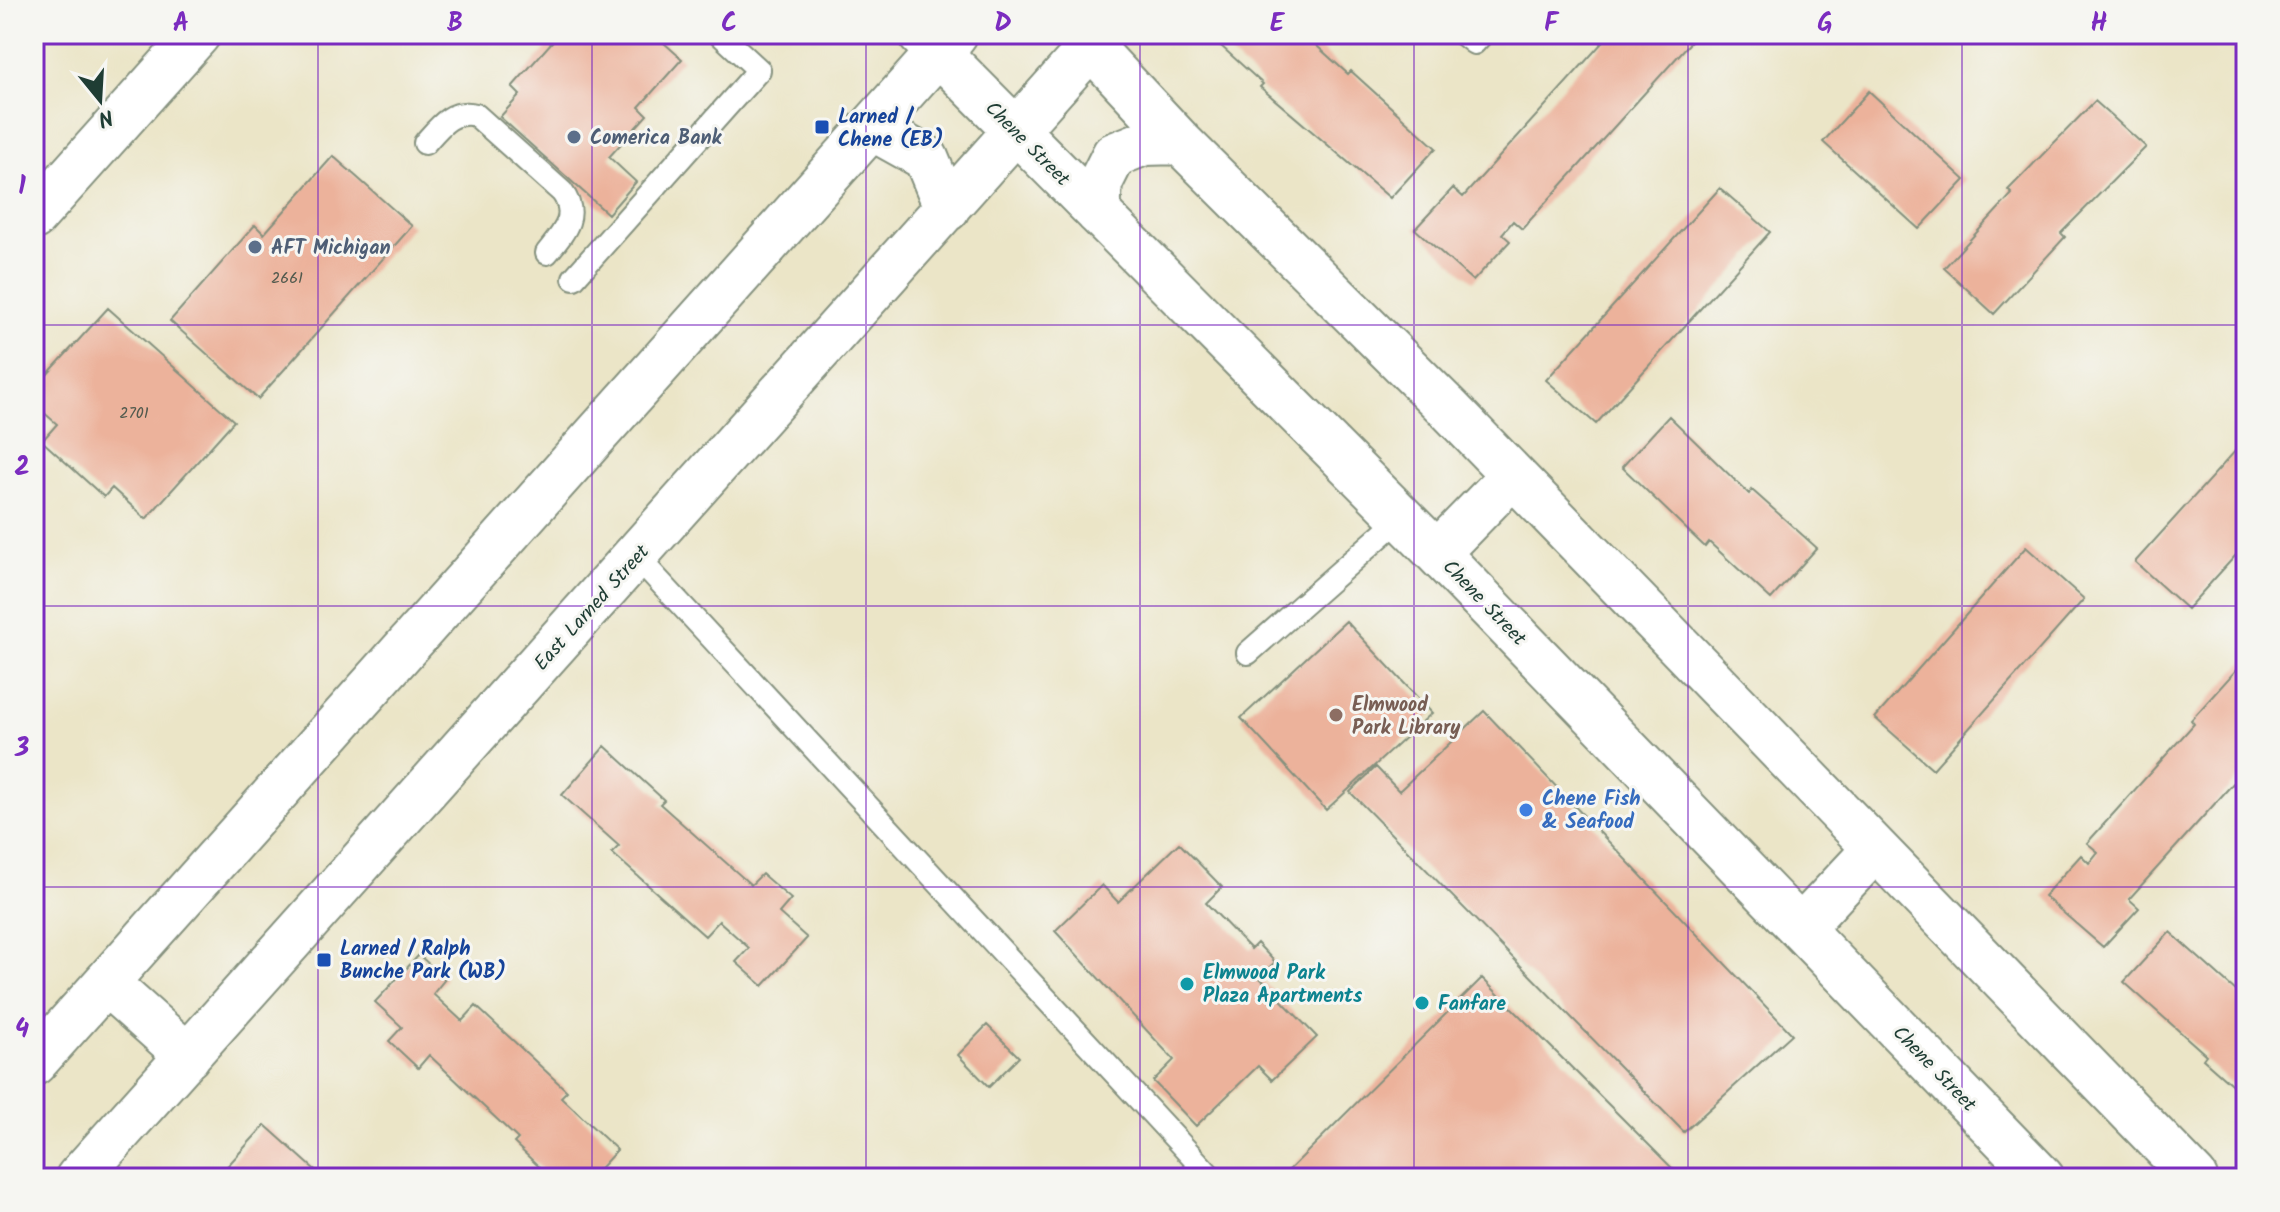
<svg xmlns="http://www.w3.org/2000/svg" width="2280" height="1212" font-family="Kalam,sans-serif">
<style>
.building{fill:#ecb29b}
.lines{fill:none;stroke-linecap:round;stroke-linejoin:round}
.service-casing{stroke:#85917e;stroke-width:26}
.tertiary-casing{stroke:#85917e;stroke-width:48}
.secondary-casing{stroke:#85917e;stroke-width:48}
.service{stroke:#fff;stroke-width:22}
.tertiary{stroke:#fff;stroke-width:44}
.secondary{stroke:#fff;stroke-width:44}
.grid{fill:none;stroke:#7b2cbf;stroke-width:2;stroke-opacity:0.55}
.transit-dot{fill:#1a4fb4;stroke:#f6f6f2;stroke-width:3}
.service-dot{fill:#5c6f8a;stroke:#f6f6f2;stroke-width:3}
.education-dot{fill:#8d6e63;stroke:#f6f6f2;stroke-width:3}
.shop-dot{fill:#3f7fe0;stroke:#f6f6f2;stroke-width:3}
.culture-dot{fill:#0f9aa8;stroke:#f6f6f2;stroke-width:3}
.labels{text-anchor:middle;stroke-width:6;stroke-linejoin:round;paint-order:stroke}
.number-label{font-size:16px;fill:#525a4e}
.transit-label{font-size:20px;font-weight:bold;fill:#164399;stroke:#f6f6f2;text-anchor:start}
.service-label{font-size:20px;font-weight:bold;fill:#4e5e75;stroke:#f6f6f2;text-anchor:start}
.street-label{font-size:20px;fill:#1f3d34;stroke:#f6f6f2}
.education-label{font-size:20px;font-weight:bold;fill:#785e54;stroke:#f6f6f2;text-anchor:start}
.shop-label{font-size:20px;font-weight:bold;fill:#366cbe;stroke:#f6f6f2;text-anchor:start}
.culture-label{font-size:20px;font-weight:bold;fill:#0d838f;stroke:#f6f6f2;text-anchor:start}
.neatline{fill:none;stroke:#7b2cbf;stroke-width:3}
.grid-label{font-size:26px;text-anchor:middle;font-weight:bold;fill:#7b2cbf}
</style>
<rect width="100%" height="100%" fill="#f6f6f2"/>
<filter id="ink" filterUnits="userSpaceOnUse"><feTurbulence type="fractalNoise" baseFrequency=".0125" numOctaves="2"/><feDisplacementMap in="SourceGraphic" scale="16" xChannelSelector="R" yChannelSelector="G"/><feConvolveMatrix kernelMatrix="1 2 1 2 8 2 1 2 1" color-interpolation-filters="sRGB"/></filter>
<filter id="wash" filterUnits="userSpaceOnUse"><feTurbulence type="fractalNoise" baseFrequency=".006" numOctaves="4" result="noise"/><feDisplacementMap in="SourceGraphic" scale="32" xChannelSelector="R" yChannelSelector="G"/><feGaussianBlur stdDeviation="1.8" result="paint"/><feColorMatrix in="noise" values="0 0 0 0 0 0 0 0 0 0 0 0 0 0 0 0 0 1.4 0 .05"/><feComposite in="paint" operator="in"/></filter>
<g filter="url(#wash)">
<rect width="100%" height="100%" fill="#ebe5c7"/>
<g id="blocks">
<!-- building -->
<path class="building" d="M559 34H654L682 59 639 107 647 115 609 157 636 182 608 214 500 117 520 95 512 87Z
M1232 34H1309L1307 37 1348 74 1351 71 1436 148 1390 198 1260 87 1263 84 1221 46Z
M1610 34H1698L1522 229 1513 221 1502 234 1510 241 1473 281 1415 229 1453 188 1463 197Z
M1869 91 1965 180 1919 229 1823 142Z
M2095 101 2146 147 2061 233 2065 237 1994 314 1944 268 2012 194 2008 190Z
M333 156 412 226 258 399 170 321 255 225 264 234Z
M1720 188 1770 232 1596 424 1546 380Z
M108 308 234 421 146 519 112 488 104 497 42 441 57 424 34 404V389Z
M1669 416 1749 494 1752 490 1817 548 1771 599 1709 542 1705 547 1622 467Z
M2246 439V544L2187 609 2135 562Z
M2026 547 2084 599 1933 769 1875 718Z
M1346 621 1432 713 1326 810 1241 718Z
M2246 659V769L2129 899 2139 908 2103 947 2044 896 2081 855 2089 863 2098 852 2087 843 2194 724 2191 720Z
M1484 711 1792 1034 1684 1132 1350 792 1376 767 1399 791Z
M605 746 664 800 660 804 751 885 762 874 791 899 779 913 807 938 763 986 736 962 749 948 719 921 705 936 612 853 619 846 562 795Z
M1179 843 1222 887 1206 903 1251 949 1257 943 1275 962 1259 977 1317 1037 1272 1080 1258 1066 1196 1126 1153 1081 1174 1060 1055 931 1102 885 1118 902Z
M2170 932 2246 1000V1097L2203 1059 2206 1055 2124 982Z
M419 955 445 979 433 994 462 1021 476 1006 567 1091 561 1097 617 1150 591 1178H551L514 1143 518 1139 429 1055 418 1068 389 1041 402 1027 375 1002Z
M1482 978 1682 1178H1281Z
M987 1025 1019 1057 989 1087 958 1055Z
M265 1125 324 1178H226L221 1173Z"/>
</g>
</g>
<g filter="url(#ink)">
<use href="#blocks" fill-opacity="0" stroke="#85917e" stroke-width="2"/>
<g class="lines">
<defs>
<path id="service" d="M1463 34 1474 43 1482 34
M425 143C440 126 452 109 476 115L562 192C580 216 563 233 547 253
M574 278 759 70 720 34
M636 556 1212 1178
M1248 653 1402 517"/>
<path id="tertiary" d="M920 34 1437 553 2042 1178
M1079 34 1180 142 1450 410 2195 1178
M872 128 926 158 947 209
M1098 213 1100 183 1114 155 1144 143 1180 142
M1437 553 1513 475
M1801 928 1875 849
M106 983 188 1056
M34 1063 955 34
M78 1178 1102 34"/>
<path id="secondary" d="M34 217 198 34"/>
</defs>
<!-- service casing -->
<use href="#service" class="service-casing"/>
<!-- tertiary casing -->
<use href="#tertiary" class="tertiary-casing"/>
<!-- secondary casing -->
<use href="#secondary" class="secondary-casing"/>
<!-- service -->
<use href="#service" class="service"/>
<!-- tertiary -->
<use href="#tertiary" class="tertiary"/>
<!-- secondary -->
<use href="#secondary" class="secondary"/>
</g>
</g>
<!-- grid -->
<path class="grid" d="M318 34V1178M592 34V1178M866 34V1178M1140 34V1178M1414 34V1178M1688 34V1178M1962 34V1178M34 325H2246M34 606H2246M34 887H2246"/>
<!-- markers -->
<g class="transit-dot">
<rect x="814" y="119" width="16" height="16" rx="4"/>
<rect x="316" y="952" width="16" height="16" rx="4"/>
</g>
<g class="service-dot">
<circle cx="574" cy="137" r="8"/>
<circle cx="255" cy="247" r="8"/>
</g>
<circle class="education-dot" cx="1336" cy="715" r="8"/>
<circle class="shop-dot" cx="1526" cy="810" r="8"/>
<g class="culture-dot">
<circle cx="1187" cy="984" r="8"/>
<circle cx="1422" cy="1003" r="8"/>
</g>
<g class="labels">
<!-- number labels -->
<g class="number-label">
<text x="287" y="283">2661</text>
<text x="134" y="418">2701</text>
</g>
<!-- transit labels -->
<g class="transit-label">
<text x="838" y="123">Larned /<tspan x="838" dy="23">Chene (EB)</tspan></text>
<text x="340" y="955">Larned / Ralph<tspan x="340" dy="23">Bunche Park (WB)</tspan></text>
</g>
<!-- service labels -->
<g class="service-label">
<text x="590" y="144">Comerica Bank</text>
<text x="271" y="254">AFT Michigan</text>
</g>
<!-- street labels -->
<g class="street-label">
<text transform="translate(1028 143) rotate(45)" y="7">Chene Street</text>
<text transform="translate(1485 602) rotate(46)" y="7">Chene Street</text>
<text transform="translate(591 607) rotate(-48)" y="7">East Larned Street</text>
<text transform="translate(1935 1068) rotate(46)" y="7">Chene Street</text>
</g>
<!-- education labels -->
<g class="education-label">
<text x="1352" y="711">Elmwood<tspan x="1352" dy="23">Park Library</tspan></text>
</g>
<!-- shop labels -->
<g class="shop-label">
<text x="1542" y="805">Chene Fish<tspan x="1542" dy="23">&amp; Seafood</tspan></text>
</g>
<!-- culture labels -->
<g class="culture-label">
<text x="1203" y="979">Elmwood Park<tspan x="1203" dy="23">Plaza Apartments</tspan></text>
<text x="1438" y="1010">Fanfare</text>
</g>
</g>
<!-- margin -->
<rect width="2280" height="1212" fill="none" stroke="#f6f6f2" stroke-width="88"/>
<!-- north arrow -->
<g transform="translate(100 100) rotate(162)" stroke="#f6f6f2" stroke-width="6" paint-order="stroke">
<path d="M0-6L14 30L0 20L-14 30Z" fill="#1f3d34"/>
<text y="-12" font-size="22" font-weight="bold" text-anchor="middle" fill="#1f3d34">N</text>
</g>
<rect x="44" y="44" width="2192" height="1124" class="neatline"/>
<g class="grid-label">
<text x="181" y="31">A</text>
<text x="455" y="31">B</text>
<text x="729" y="31">C</text>
<text x="1003" y="31">D</text>
<text x="1277" y="31">E</text>
<text x="1551" y="31">F</text>
<text x="1825" y="31">G</text>
<text x="2099" y="31">H</text>
<text x="22" y="194">1</text>
<text x="22" y="475">2</text>
<text x="22" y="756">3</text>
<text x="22" y="1037">4</text>
</g>
</svg>
